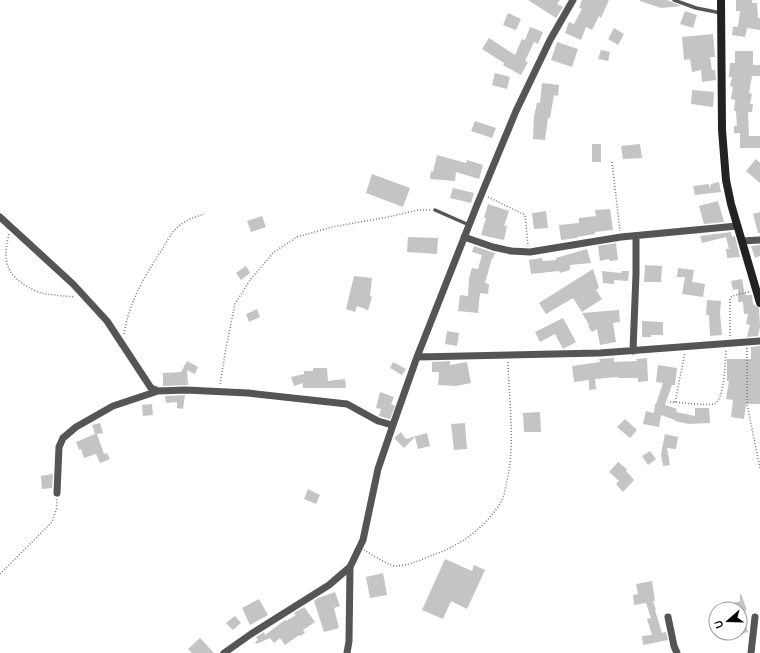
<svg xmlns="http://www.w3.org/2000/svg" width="760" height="653" font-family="Quicksand,sans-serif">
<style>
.building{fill:#c4c4c4}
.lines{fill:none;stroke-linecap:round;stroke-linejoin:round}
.path{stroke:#777;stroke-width:1.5;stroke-dasharray:1 2;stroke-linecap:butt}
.lane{stroke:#555;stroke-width:3.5}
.street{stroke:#555;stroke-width:7}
.secondary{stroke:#222;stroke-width:8}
</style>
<rect width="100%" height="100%" fill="#fff"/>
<!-- building -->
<path class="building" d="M528 0H560L557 4 563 7 556 18Z
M582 0H609L601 18 599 16 592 30 586 27 581 40 565 33 569 22 574 24 582 9 579 8Z
M640 0H667L681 6 661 8 640 1Z
M736 0H752V3H757L758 18H760V30L747 28 745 37 732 35 733 27H738L740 11H736Z
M685 11 697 15 693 28 680 24Z
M508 13 521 19 516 30 503 25Z
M530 27 543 32 538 44 534 42 525 61 528 62 521 75 503 65 504 63 482 49 489 38 515 55 522 39 525 40Z
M614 28 624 34 618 45 608 39Z
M713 34 715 57H710L712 70H715L716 80 702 82 701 70 692 72 690 59 684 60 682 37Z
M557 42 578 49 572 67 551 60Z
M601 50 610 52 608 61 598 59Z
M735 51H753V65H760V76H752L749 93 752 94 750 104H753L752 112H748L749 136H760V148H740V133H734V126H737L736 111H734L735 100 731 99 733 87 730 86 732 77H729L730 63H735Z
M495 73 510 77 507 89 492 85Z
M542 83 559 85 558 96 554 95 550 118H548L545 140 533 139 534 116 537 103H540Z
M692 90 714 92 713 107 691 104Z
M475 121 496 128 492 138 471 131Z
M592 144H601V162H592Z
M640 144 642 158 623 159 621 146Z
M437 155 466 163 467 160 483 165 479 179 456 172 455 181 430 179 431 171 433 172Z
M756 159 760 163V183L746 171Z
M372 174 410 188 403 207 366 193Z
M719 182 721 192 695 195 693 186 709 184 710 189 711 184Z
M453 188 474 193 471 203 450 198Z
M718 201 724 222 704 224 699 206Z
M488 204 509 211 504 226H507L504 240 481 235 486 218H484Z
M610 209 613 230 595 232V234L577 237V238L561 240 559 225 579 223V218L596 216 595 210Z
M546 211 548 228 534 229 532 213Z
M760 212V233H758L753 214Z
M262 216 266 227 251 232 247 221Z
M731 232 732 237 735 236 740 257 727 258 726 249H729L726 237 702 243 700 236Z
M408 237 438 238 437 254 407 252Z
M616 243 618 260 610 261 609 259 600 261 598 246Z
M760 245V256L755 258 751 246Z
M474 246 495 253 493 259 492 258 485 283 489 284 488 294 480 293 478 313 458 311 460 295 468 296 469 278 472 268 478 269 482 255 472 252Z
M587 249 591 263 570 265V270L560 273 559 271 531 274 529 260 542 258 543 261 556 260V258Z
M645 265 662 266 661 282H644Z
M246 266 250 273 241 280 236 273Z
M678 268 694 270 692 282 705 284 703 297 682 294 685 277H677Z
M593 269 599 288 596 290 602 299 582 312 573 298 546 314 539 303Z
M602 271 621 273 622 271H629L628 281 614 280V284L603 283Z
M354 276 372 278 370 296 372 297 368 310 357 306 355 312 346 309Z
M742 279 745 295H752L753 304 759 308 760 327 758 336 747 337 750 325 746 324 748 314H744L743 302H738V289L733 290 731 281Z
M707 300 721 301 720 314 722 335 710 336 709 315H706Z
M257 309 260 317 249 322 246 314Z
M619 310 620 322 613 323 616 342 600 345 597 329 592 332 588 326 589 325 582 313Z
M563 318 576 342 563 349 555 334 540 342 535 332Z
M642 321 663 322V335H651V337H642Z
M447 331 459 333 457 346 445 344Z
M760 346V404H746L744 419 731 417 733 400 726 399 729 381H727V359H751V347Z
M614 358V362L637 361 636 359 647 358 648 381 638 382V378H618V377L595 379 596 389 589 390V380L574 382 572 366 600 362 599 359Z
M187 361 198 367 195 374 187 370 188 385 163 386V373L181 372Z
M450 361V365L467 362 471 383 456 386 438 385 439 372H432V362Z
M393 362 406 369 402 375 390 368Z
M658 365 677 368 675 385H672L665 405 677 409 676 412 695 416V408H709L710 423 689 424 675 421V420L661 415 659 427 643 424 646 411 654 413 655 404H656L663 383 656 382Z
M313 368H327L328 381 345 379 346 388H303V383L294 386 291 377 304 374V371H313Z
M380 392 394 397 391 404 395 406 390 419 379 416 381 409 376 408Z
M185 395 183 409 177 408V402L166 403 165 396Z
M152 404 153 415 143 416 142 405Z
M540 412 541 432H524L523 413Z
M625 419 637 430 630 438 617 427Z
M100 423 103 433 97 434 104 454 107 453 110 459 100 463 96 454 84 458 81 449 79 450 76 442 95 434 92 425Z
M465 423 467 449 454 450 451 424Z
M401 432 406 439 427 433 430 446 418 449 415 437 404 448 394 438Z
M665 434 678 437 676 449 667 448 670 465 663 466 661 454Z
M650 451 656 459 648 465 642 456Z
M618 462 627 469 626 471 634 480 623 492 616 484 619 481 609 472Z
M53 474 52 488 42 489 41 476Z
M308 489 320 495 316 504 304 499Z
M445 559 472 571 474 565 485 570 467 609 451 601 443 619 422 610Z
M383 573 387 595 370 598 366 577Z
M652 581 655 601H653L656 610H655L662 633 666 632 668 640 643 645 642 636 652 635 647 619 651 618 646 603 634 605 633 595 638 594 636 584Z
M335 592 340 606 334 608 339 628 324 632 314 601 318 598Z
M740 594H741L747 610 742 612 748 632 740 634V609H720V608L740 601Z
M259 599 268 615 250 625 242 608Z
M304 607 315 622 303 630 305 633 300 636 299 635 285 645 280 638 274 643 270 638 256 644 255 642 258 640 256 637 264 632 265 635 285 620 286 621 296 615 294 613Z
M235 616 241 623 233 630 226 623Z
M200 638 214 653H192L188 649Z"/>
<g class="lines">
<!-- path -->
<path class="path" d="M612 162 620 231
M488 197 525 215 528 246
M9 234C4 254 3 270 22 283 27 287 35 291 41 293 52 295 64 296 75 297
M124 334C129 302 145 275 163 248 167 241 172 231 179 226 186 220 195 217 204 214
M730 336V299L732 296 749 292
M747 348V404L760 468
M220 384 226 348 235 304 250 280 274 252 297 237 332 227 388 217 418 210H430
M670 402C680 402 706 406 714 404 725 400 725 361 726 350
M675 402 685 353
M364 550C373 555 388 566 397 566 411 565 425 558 438 553 463 544 489 524 502 500 504 496 505 490 506 485 516 446 509 402 508 361
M0 574 52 522 57 507V499"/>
<!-- lane -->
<path class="lane" d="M674 0 696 8 721 13
M435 210 469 225"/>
<!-- street -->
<path class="street" d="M0 217 73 284 107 321 151 388 158 391 186 390 248 393 347 404 378 421 392 425
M464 237 493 247 511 251 530 252 621 237 737 226
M742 241 760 240
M633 351 636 274V236
M417 357 600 353 760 341
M57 493 59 447 63 438 76 427 113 406 158 391
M668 617 674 646 677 653
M224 653 251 634 329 585 350 567 363 540 378 469 394 422 417 357 477 205 516 111 550 40 573 0
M347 653 349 641 350 567
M751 653 755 617"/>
<!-- secondary -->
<path class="secondary" d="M721 0 722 130 726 180 731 204 760 303"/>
</g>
<!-- north arrow -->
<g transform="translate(728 621) rotate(250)"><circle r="19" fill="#ffffff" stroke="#999999"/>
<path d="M0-3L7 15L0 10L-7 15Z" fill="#000000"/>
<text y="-6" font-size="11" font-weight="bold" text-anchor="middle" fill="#000000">U</text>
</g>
</svg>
